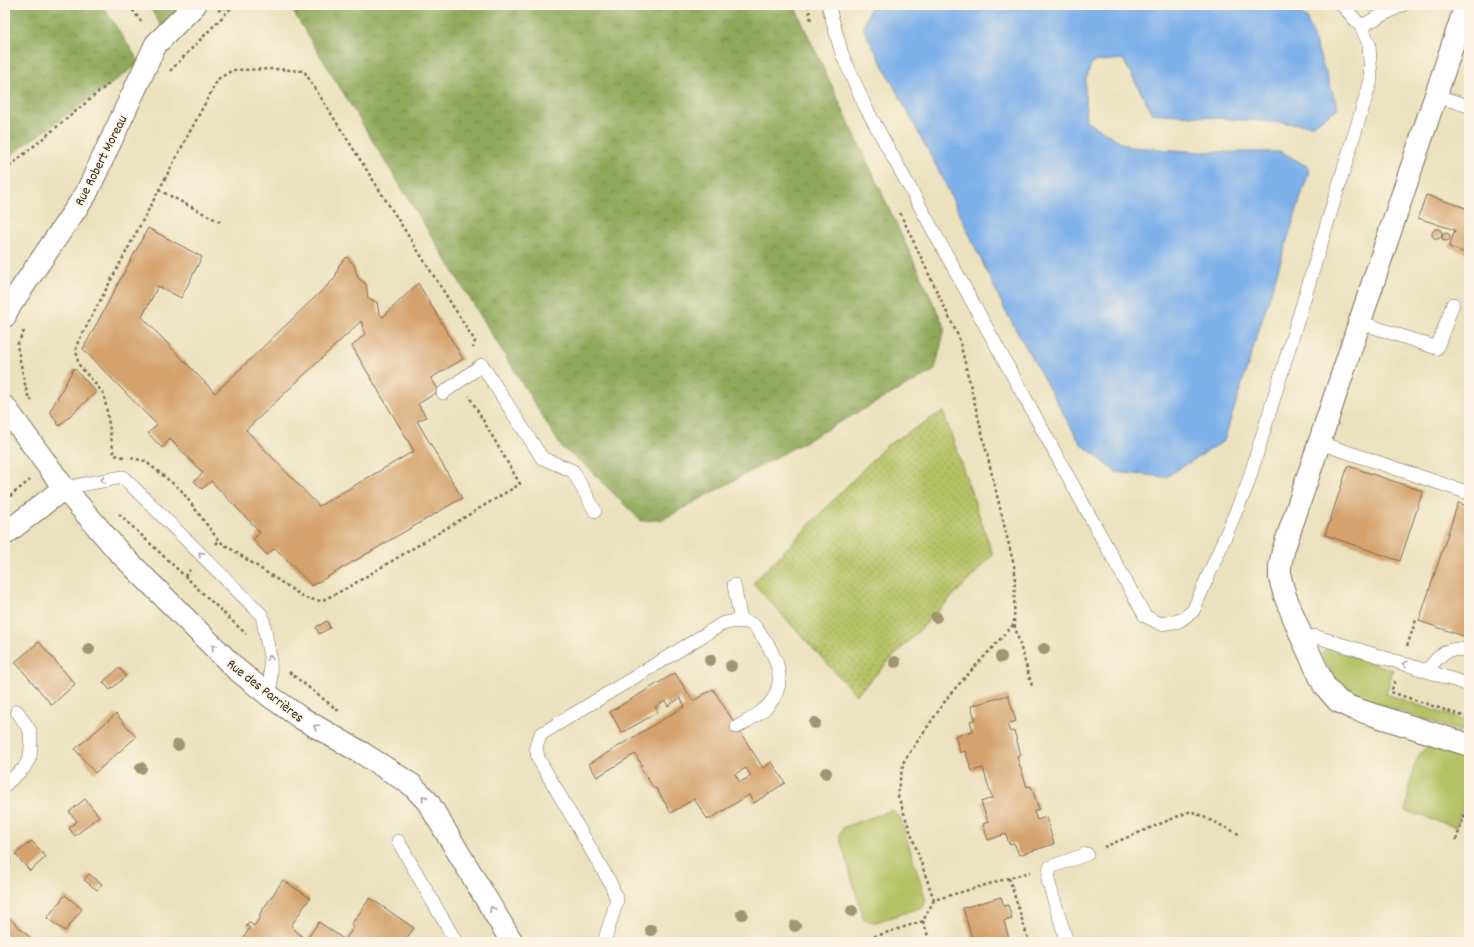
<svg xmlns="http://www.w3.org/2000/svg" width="1474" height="947" font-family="Dekko,sans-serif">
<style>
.grass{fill:#b4c265;stroke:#787642}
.forest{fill:url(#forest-crowns);stroke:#65693c}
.park{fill:url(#park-dots);stroke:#787642}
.water{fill:#7eb0ea;stroke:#5c6d84}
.building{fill:#d4a26c;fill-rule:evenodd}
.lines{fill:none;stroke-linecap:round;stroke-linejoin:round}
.lane-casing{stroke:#796a56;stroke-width:14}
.street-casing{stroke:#796a56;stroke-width:24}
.path{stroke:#796a56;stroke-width:2.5;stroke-dasharray:3 3;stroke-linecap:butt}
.lane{stroke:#fff;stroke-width:13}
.street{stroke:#fff;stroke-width:22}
.tree{fill:#9e9672}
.oneway{stroke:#a79f9a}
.labels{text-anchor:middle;stroke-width:3.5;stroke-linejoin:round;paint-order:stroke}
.street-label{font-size:14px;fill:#3b2a1e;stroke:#fcf5e5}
</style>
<defs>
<pattern id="forest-crowns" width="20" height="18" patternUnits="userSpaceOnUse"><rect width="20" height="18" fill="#8fa85a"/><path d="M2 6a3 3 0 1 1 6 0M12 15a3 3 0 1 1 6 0" fill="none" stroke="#76894a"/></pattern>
<pattern id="park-dots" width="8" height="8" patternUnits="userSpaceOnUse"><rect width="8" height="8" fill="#b4c265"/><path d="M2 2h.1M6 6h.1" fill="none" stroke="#949e53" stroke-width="1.8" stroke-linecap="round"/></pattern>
</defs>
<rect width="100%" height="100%" fill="#fcf5e5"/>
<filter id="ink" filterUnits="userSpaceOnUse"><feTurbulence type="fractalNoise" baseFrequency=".025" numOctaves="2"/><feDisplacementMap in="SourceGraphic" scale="8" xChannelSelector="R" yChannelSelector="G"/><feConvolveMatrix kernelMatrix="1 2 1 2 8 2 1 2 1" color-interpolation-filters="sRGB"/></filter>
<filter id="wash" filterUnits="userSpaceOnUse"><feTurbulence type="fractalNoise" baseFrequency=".012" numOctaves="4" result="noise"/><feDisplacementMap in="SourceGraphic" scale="16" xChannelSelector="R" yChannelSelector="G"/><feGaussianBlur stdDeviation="0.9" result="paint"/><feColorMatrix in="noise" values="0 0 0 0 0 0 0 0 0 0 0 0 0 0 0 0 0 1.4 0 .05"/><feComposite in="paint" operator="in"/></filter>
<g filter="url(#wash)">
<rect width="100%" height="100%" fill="#ebe1be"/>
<!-- grass -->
<path class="grass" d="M1330 649 1393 670 1386 694 1469 722V734L1353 695C1338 685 1326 671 1322 653L1324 650Z
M1435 747 1469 759V786L1456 827 1406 811C1408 796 1412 756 1425 749 1428 747 1432 747 1435 747Z
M892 810 900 817 926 900 922 907 873 923 864 920 839 835 844 827Z"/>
<!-- forest -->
<path class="forest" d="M5 5H102L140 63 5 159Z
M148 5H211L168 36Z
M289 5H794L945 328 935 370 662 520 641 521 584 464 562 448Z"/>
<!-- park -->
<path class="park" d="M943 411 993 555 856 695 753 583 886 446Z"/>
<!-- water -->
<path class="water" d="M871 5H1282L1306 16 1338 108 1313 125 1152 113 1123 59 1092 62 1085 82 1086 121 1129 147 1202 152H1282L1310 168 1224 441 1166 477 1116 472 1080 443 1006 312 942 177 863 28Z"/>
<g id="blocks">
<!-- building -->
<path class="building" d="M1426 195 1469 209V245L1466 253 1449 247 1455 230 1418 218Z
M148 228 202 257 181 298 158 286 142 317 215 393 335 278 339 265 347 257 354 265 358 278 366 284 368 298 377 302 379 313 383 317 418 283 463 359 431 378 439 391 418 404 426 417 417 421 462 498 312 586 275 548 267 555 253 540 260 532 211 481 202 489 194 481 203 473 170 439 162 448 148 433 157 425 83 349ZM361 321 365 334 352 346 414 451 319 506 246 430Z
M1432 234a5 5 0 1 1 10 0a5 5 0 1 1-10 0Z
M1442 237a4 4 0 1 1 8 0a4 4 0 1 1-8 0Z
M74 368 96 392 59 426 50 411Z
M1348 466 1423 491 1400 561 1325 535Z
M1458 503 1469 506V638L1419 621Z
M327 621 330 628 319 634 316 627Z
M39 642 75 684 52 705 15 662Z
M119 668 126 676 110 690 103 682Z
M675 673 693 701 713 689 763 768 772 762 785 783 754 803 749 795 708 820 694 799 671 813 656 788 654 789 640 766 642 765 635 754 597 777 589 764 685 706 680 698 668 706 665 701 655 707 658 712 622 733 610 712ZM746 768 751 776 740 782 735 774Z
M1008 695 1016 721 1007 724 1010 732 1014 731 1021 755 1017 757 1027 787 1031 786 1039 809 1034 811 1037 820 1046 817 1054 844 1019 855 1014 843 1009 844 1006 834 988 840 983 824 988 822 981 802 992 798 983 768 972 771 965 751 960 753 955 736 973 731 970 721 975 719 971 706Z
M116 714 136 737 95 773 75 749Z
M85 799 99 816 75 836 69 828 77 821 69 812Z
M32 841 46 857 30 871 15 854Z
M5 852 10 857V864L5 868Z
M89 874 102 884 97 890 84 880Z
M283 880 310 898 291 926 306 940 319 922 345 940 354 927 351 925 370 898 414 928 404 942H240L250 928 246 925 249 922 254 926 261 916 259 915Z
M65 895 82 909 65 931 47 918Z
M1001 897 1004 906 1008 905 1012 919 1004 921 1010 942H973L963 908Z
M7 916 35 942H5V917Z"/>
</g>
</g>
<g filter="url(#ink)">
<use href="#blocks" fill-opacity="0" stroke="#796a56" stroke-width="1"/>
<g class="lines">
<defs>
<path id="lane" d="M829 5V8L842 54 865 106 1087 511 1145 616 1161 624 1179 621 1193 611 1247 486 1371 80 1369 44 1361 26 1342 5
M1361 26 1402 5
M1436 96 1469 106
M1359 322 1437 348 1453 304
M443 393 482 365 542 458 573 471 595 511
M1320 443 1469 493
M64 488 123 477 262 615 270 657 271 697
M734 585 741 621
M1303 640 1314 636 1427 671 1469 685
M1427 671C1440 654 1447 645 1469 651
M5 785 24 768 30 757 31 747 30 731 17 711
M398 841 456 942
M604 942 617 900 611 884 538 758 536 746 541 734 722 624C732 621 742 619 752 624 756 627 759 632 762 636 772 650 784 672 777 691 771 709 752 718 737 727
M1067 942 1048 881 1050 867 1087 854"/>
<path id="street" d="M1466 5 1283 551 1280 566V578L1285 596 1303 640 1324 685 1338 701 1352 708 1469 745
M5 316 7 310 86 194 156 44 195 5
M5 407 64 488
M5 534 64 488 118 551 236 669 271 697 301 718 362 753 412 785 428 802 512 942"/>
</defs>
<!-- lane casing -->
<use href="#lane" class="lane-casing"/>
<!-- street casing -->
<use href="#street" class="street-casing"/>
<!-- path -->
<path class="path" d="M129 5 143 24
M808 5 811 20
M218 11 230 5
M170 71 234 5
M5 170 112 81
M159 190 222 223
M900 213 959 338 1015 570 1014 624 1032 686
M24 331 17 345 27 394 32 401
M124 457 114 455 104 394 78 364 76 346 218 79 233 70 276 69 304 71 475 341 473 348
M131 458 145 461 181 490 219 541
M5 500 30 480
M119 514 246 634
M216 544 219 541 305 598 321 601 347 588 520 484 469 396
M185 576 190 570
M1407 646 1416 620
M289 672 340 712
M1395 681 1391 692 1469 718
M1456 840 1469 802
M1104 847 1191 811 1239 834
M1009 878 1029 942
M934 900 897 793 904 761 950 694 1014 624
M923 921 930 942
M857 942 923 921 934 900 1030 872"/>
<!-- lane -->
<use href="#lane" class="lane"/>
<!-- street -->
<use href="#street" class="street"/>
</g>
<!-- trees -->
<g class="tree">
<circle cx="936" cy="617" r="6"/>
<circle cx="89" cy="649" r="6"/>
<circle cx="1044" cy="649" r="6"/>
<circle cx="1001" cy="657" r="6"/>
<circle cx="710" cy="660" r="6"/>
<circle cx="895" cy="662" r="6"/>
<circle cx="731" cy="666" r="6"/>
<circle cx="815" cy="723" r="6"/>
<circle cx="178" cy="745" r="6"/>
<circle cx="141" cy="768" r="6"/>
<circle cx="826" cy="773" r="6"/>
<circle cx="852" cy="911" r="6"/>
<circle cx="742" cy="914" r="6"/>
<circle cx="795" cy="926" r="6"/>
<circle cx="651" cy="930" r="6"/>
</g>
<!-- one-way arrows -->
<defs><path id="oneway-chevron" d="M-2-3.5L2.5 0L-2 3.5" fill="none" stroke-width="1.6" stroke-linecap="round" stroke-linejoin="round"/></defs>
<g class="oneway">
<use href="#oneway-chevron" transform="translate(103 480) rotate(170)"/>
<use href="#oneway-chevron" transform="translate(201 554) rotate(-135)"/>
<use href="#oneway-chevron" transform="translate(214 647) rotate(-135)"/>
<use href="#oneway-chevron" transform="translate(270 658) rotate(-96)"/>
<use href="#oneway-chevron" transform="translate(1405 664) rotate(-163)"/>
<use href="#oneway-chevron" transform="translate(316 727) rotate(-150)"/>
<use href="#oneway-chevron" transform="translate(424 798) rotate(-132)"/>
<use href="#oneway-chevron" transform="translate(492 909) rotate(-121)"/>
</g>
</g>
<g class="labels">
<!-- street labels -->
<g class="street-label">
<text transform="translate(100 160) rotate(-63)" y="5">Rue Robert Moreau</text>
<text transform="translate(266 690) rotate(38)" y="5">Rue des Parrières</text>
</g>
</g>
<!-- margin -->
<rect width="1474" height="947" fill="none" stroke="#fcf5e5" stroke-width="20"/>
</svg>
